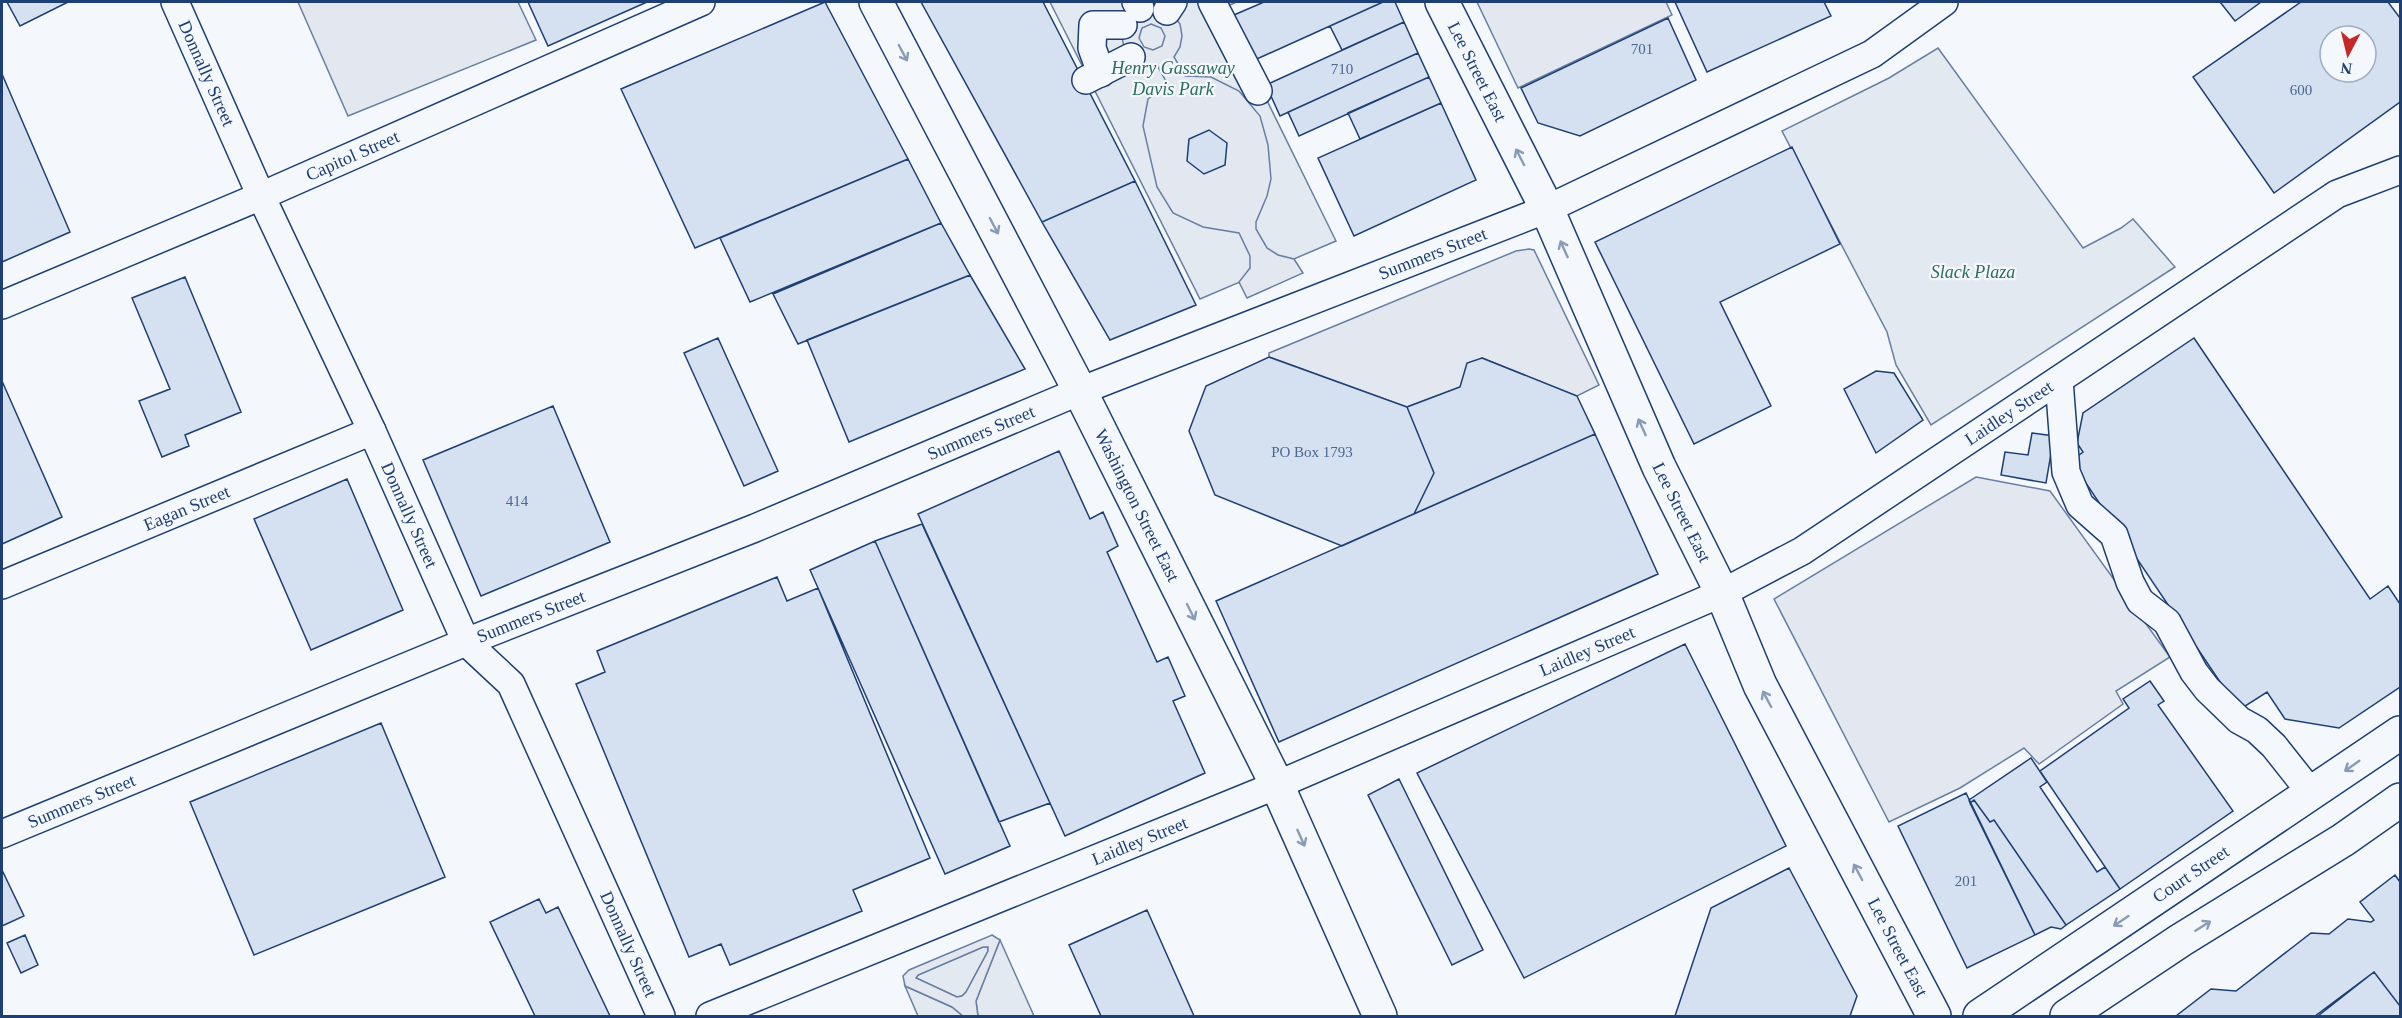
<svg xmlns="http://www.w3.org/2000/svg" width="2402" height="1018" font-family="Georgia,serif">
<style>
.green{fill:#e3e9f0;stroke:#687fa3;stroke-width:1.5}
.parking{fill:#e3e8f0;stroke:#687fa3;stroke-width:1.5;fill-rule:evenodd}
.building{fill:#d5e0f0;stroke:#1d3f73;stroke-width:1.5;fill-rule:evenodd}
.lines{fill:none;stroke-linecap:round;stroke-linejoin:round}
.street-casing{stroke:#1d3f73;stroke-width:30}
.secondary-casing{stroke:#1d3f73;stroke-width:36}
.primary-casing{stroke:#1d3f73;stroke-width:36}
.street{stroke:#f4f7fb;stroke-width:27}
.secondary{stroke:#f4f7fb;stroke-width:33}
.primary{stroke:#f4f7fb;stroke-width:33}
.oneway{stroke:#889bb7}
.labels{text-anchor:middle;stroke-width:4.5;stroke-linejoin:round;paint-order:stroke}
.number-label{font-size:15px;fill:#4b6792}
.park-label{font-size:18px;font-style:italic;fill:#2c6c60;stroke:#f4f7fb}
.street-label{font-size:18px;fill:#1d3f73;stroke:#f4f7fb}
</style>
<rect width="100%" height="100%" fill="#f4f7fb"/>
<!-- green -->
<path class="green" d="M1050 2H1236L1222 9 1336 241 1200 299Z
M1938 48 2083 248 2121 228 2133 219 2175 267 1931 425 1896 365 1887 332 1782 131 1889 78Z
M1000 940 1034 1016H978L976 1001Z
M983 947H988V951L966 992 962 996 957 997 916 978 918 975Z
M905 986 952 1007 963 1016H918Z"/>
<!-- parking -->
<path class="parking" d="M298 2H518L536 40 348 116Z
M1477 2H1666L1672 15 1518 88Z
M1151 6 1163 8 1173 14 1180 24 1182 36 1180 47 1174 57 1185 76 1211 77 1239 91 1260 116 1268 145 1271 179 1267 196 1256 222V229L1267 248 1278 255 1294 259 1303 273 1247 298 1239 282 1250 268V256L1239 233 1203 227 1173 213 1157 187 1143 126 1148 99 1168 85 1157 65 1140 64 1124 48 1122 37 1123 25ZM1151 24 1161 28 1165 36 1162 46 1153 50 1144 47 1139 38 1142 28Z
M1529 249 1534 250 1599 385 1577 396 1482 358 1460 387 1407 407 1269 357V353L1516 251Z
M1976 477 2050 491 2170 657 2116 691 2123 704 2039 764 2024 748 1960 788 1889 822 1774 599Z
M992 935 1000 940 976 1001 978 1016H963L952 1007 905 986 903 976 909 970ZM983 947H988V951L966 992 962 996 957 997 916 978 918 975Z"/>
<!-- building -->
<path class="building" d="M7 2H68L20 26Z
M528 2H647L548 46Z
M825 2 908 159 695 248 621 89Z
M921 2H1043L1135 181 1042 222Z
M1264 2H1383L1248 63 1227 18Z
M1383 2H1395L1404 22 1342 50 1330 26Z
M1675 2H1824L1831 16 1707 72Z
M2220 2H2261L2235 21Z
M2301 2H2388L2400 18V102L2274 193 2193 77ZM2330 36H2366V72H2330Z
M1668 18 1696 80 1580 136 1538 123 1521 88Z
M1404 22 1418 53 1280 116 1266 85Z
M1418 53 1429 77 1299 136 1288 112Z
M2 74 70 232 2 262Z
M1429 77 1441 103 1360 139 1348 113Z
M1441 103 1476 180 1354 236 1318 158Z
M1209 130 1227 143 1225 165 1204 174 1187 161 1189 139Z
M1792 147 1840 244 1720 302 1771 406 1694 444 1595 242Z
M908 159 941 223 750 302 720 238Z
M1135 181 1196 305 1110 340 1042 222Z
M941 223 970 275 798 344 773 294Z
M970 275 1025 369 849 442 807 340Z
M185 277 241 412 185 435 189 446 162 457 139 401 170 389 132 298Z
M718 338 778 471 744 486 684 353Z
M2194 338 2370 599 2388 586 2400 604V687L2339 728 2285 719 2267 692 2239 710 2071 461 2083 452 2077 443 2083 413Z
M1269 357 1407 407 1434 473 1414 514 1342 546 1215 495 1189 431 1206 386Z
M1482 358 1577 396 1595 434 1414 514 1434 473 1407 407 1460 387 1467 363Z
M1876 371 1894 373 1923 420 1876 453 1844 389Z
M2 381 62 517 2 544Z
M553 406 610 542 481 596 423 460Z
M2032 433 2054 436 2046 483 2001 475 2005 452 2028 455Z
M1595 434 1658 574 1279 742 1216 601Z
M1059 451 1090 519 1103 512 1118 546 1107 552 1157 662 1168 657 1185 696 1173 701 1205 773 1065 836 918 514Z
M347 479 403 610 311 650 254 519Z
M922 524 1050 803 999 822 875 541Z
M875 541 1010 846 945 874 810 570Z
M777 577 787 601 818 588 930 858 853 890 862 911 730 965 721 944 689 957 576 684 605 672 597 651Z
M1685 644 1786 846 1524 978 1417 773Z
M2150 681 2164 701 2158 705 2233 811 2120 889 2040 771 2129 708 2123 699Z
M381 723 445 877 254 955 190 802Z
M2031 758 2047 782 2040 787 2097 872 2105 867 2120 889 2066 925 1994 820 1990 822 1974 800 1970 803 1969 800Z
M1399 779 1483 950 1452 965 1368 795Z
M1966 793 2035 935 1967 968 1898 826Z
M1974 800 1990 822 1994 820 2066 925 2061 929 2051 927 2035 935 1970 803Z
M1789 868 1857 996 1850 1016H1675L1711 908Z
M2 870 24 916 2 926Z
M2395 875 2400 882V1006L2374 972 2315 1016H2176L2211 989 2236 991 2311 933 2329 934 2348 919 2371 922 2374 920 2360 902Z
M539 899 546 913 558 907 610 1016H535L490 922Z
M1147 910 1194 1016H1101L1069 945Z
M25 935 38 965 21 973 7 943Z
M2374 972 2400 1006V1016H2318Z"/>
<g class="lines">
<defs>
<g id="street">
<path id="s1" d="M175 2 261 196 372 431 466 642 511 684 661 1016"/>
<path d="M1136 2 1140 8"/>
<path d="M1212 2 1258 91"/>
<path d="M1167 11 1173 2"/>
<path d="M1101 73 1092 48 1093 25H1123"/>
<path d="M1086 80 1131 57"/>
<path id="s2" d="M2 305 261 196 701 2"/>
<path d="M2059 380 2066 472 2080 505 2114 535 2130 582 2140 601 2167 622 2194 672 2207 689 2239 720 2257 730 2274 746 2312 794"/>
<path id="s3" d="M2 585 372 431"/>
<path id="s4" d="M2 834 466 642 755 528 1080 391 1547 209 1872 54 1944 2"/>
<path id="s5" d="M710 1016 1277 785 1722 593 1802 551 2337 194 2400 170"/>
</g>
<g id="secondary">
<path id="s6" d="M1980 1016 2400 733"/>
<path d="M2067 1016 2181 940 2343 840 2400 800"/>
</g>
<g id="primary">
<path id="s7" d="M876 2 1080 391 1277 785 1380 1016"/>
<path id="s8" d="M1442 2 1547 209 1659 467 1722 593 1760 685 1934 1016"/>
</g>
</defs>
<!-- street casing -->
<use href="#street" class="street-casing"/>
<!-- secondary casing -->
<use href="#secondary" class="secondary-casing"/>
<!-- primary casing -->
<use href="#primary" class="primary-casing"/>
<!-- street -->
<use href="#street" class="street"/>
<!-- secondary -->
<use href="#secondary" class="secondary"/>
<!-- primary -->
<use href="#primary" class="primary"/>
</g>
<!-- one-way arrows -->
<defs><path id="oneway-shaft" d="M-6 0H5M1.5-3L5.5 0L1.5 3" fill="none" stroke-width="1.6" stroke-linecap="round" stroke-linejoin="round" transform="scale(1.5)"/></defs>
<g class="oneway">
<use href="#oneway-shaft" transform="translate(903 53) rotate(62)"/>
<use href="#oneway-shaft" transform="translate(1520 157) rotate(-117)"/>
<use href="#oneway-shaft" transform="translate(994 226) rotate(62)"/>
<use href="#oneway-shaft" transform="translate(1564 249) rotate(-114)"/>
<use href="#oneway-shaft" transform="translate(1642 427) rotate(-114)"/>
<use href="#oneway-shaft" transform="translate(1191 612) rotate(63)"/>
<use href="#oneway-shaft" transform="translate(1767 699) rotate(-118)"/>
<use href="#oneway-shaft" transform="translate(2352 766) rotate(145)"/>
<use href="#oneway-shaft" transform="translate(1301 838) rotate(66)"/>
<use href="#oneway-shaft" transform="translate(1858 872) rotate(-118)"/>
<use href="#oneway-shaft" transform="translate(2121 921) rotate(146)"/>
<use href="#oneway-shaft" transform="translate(2203 926) rotate(-32)"/>
</g>
<g class="labels">
<!-- number labels -->
<g class="number-label">
<text x="1642" y="54">701</text>
<text x="1342" y="74">710</text>
<text x="2301" y="95">600</text>
<text x="1312" y="457">PO Box 1793</text>
<text x="517" y="506">414</text>
<text x="1966" y="886">201</text>
</g>
<!-- park labels -->
<g class="park-label">
<text x="1173" y="74">Henry Gassaway<tspan x="1173" dy="21">Davis Park</tspan></text>
<text x="1973" y="278">Slack Plaza</text>
</g>
<!-- street labels -->
<g class="street-label">
<text dy="6" stroke="none"><textPath href="#s8" startOffset="78">Lee Street East</textPath></text>
<text dy="6" stroke="none"><textPath href="#s1" startOffset="78">Donnally Street</textPath></text>
<text dy="6" stroke="none"><textPath href="#s2" startOffset="381">Capitol Street</textPath></text>
<text dy="6" stroke="none"><textPath href="#s4" startOffset="1544">Summers Street</textPath></text>
<text dy="6" stroke="none"><textPath href="#s5" startOffset="1436">Laidley Street</textPath></text>
<text dy="6" stroke="none"><textPath href="#s4" startOffset="1058">Summers Street</textPath></text>
<text dy="6" stroke="none"><textPath href="#s7" startOffset="567">Washington Street East</textPath></text>
<text dy="6" stroke="none"><textPath href="#s3" startOffset="200">Eagan Street</textPath></text>
<text dy="6" stroke="none"><textPath href="#s8" startOffset="564">Lee Street East</textPath></text>
<text dy="6" stroke="none"><textPath href="#s1" startOffset="564">Donnally Street</textPath></text>
<text dy="6" stroke="none"><textPath href="#s4" startOffset="572">Summers Street</textPath></text>
<text dy="6" stroke="none"><textPath href="#s5" startOffset="950">Laidley Street</textPath></text>
<text dy="6" stroke="none"><textPath href="#s4" startOffset="86">Summers Street</textPath></text>
<text dy="6" stroke="none"><textPath href="#s5" startOffset="464">Laidley Street</textPath></text>
<text dy="6" stroke="none"><textPath href="#s6" startOffset="254">Court Street</textPath></text>
<text dy="6" stroke="none"><textPath href="#s1" startOffset="1050">Donnally Street</textPath></text>
<text dy="6" stroke="none"><textPath href="#s8" startOffset="1050">Lee Street East</textPath></text>
</g>
</g>
<!-- border -->
<rect width="2402" height="1018" fill="none" stroke="#1d3f73" stroke-width="6"/>
<!-- north arrow -->
<g transform="translate(2348 54) rotate(187)"><circle r="28" fill="#f4f7fb" stroke="#9eadc5" stroke-width="1.5"/>
<path d="M0-4.5L10 22L0 15L-10 22Z" fill="#c62828"/>
<text y="-9" font-size="16" font-weight="bold" text-anchor="middle" fill="#1d3f73">N</text>
</g>
</svg>
